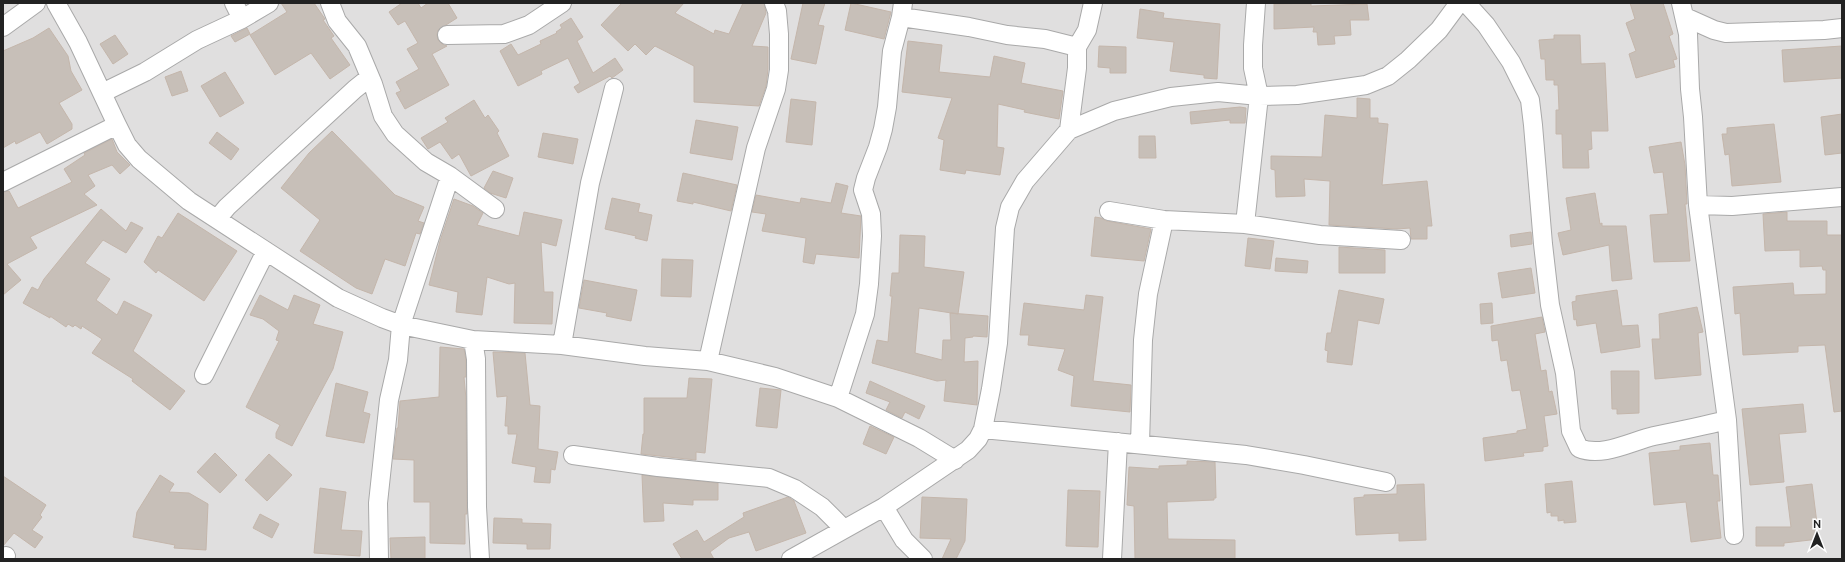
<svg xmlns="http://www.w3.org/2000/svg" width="1845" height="562" font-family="Ubuntu,sans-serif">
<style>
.residential{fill:#e0dfdf}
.building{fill:#c7bfb8;stroke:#c4b6ab}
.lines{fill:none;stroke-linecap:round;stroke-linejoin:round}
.street-casing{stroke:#a9a9a9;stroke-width:20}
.street{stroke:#fff;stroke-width:18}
</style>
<rect width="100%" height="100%" fill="#f2efe9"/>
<!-- residential -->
<path class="residential" d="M3 3H1842V559H3Z"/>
<!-- building -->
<path class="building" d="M281 3H314L325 19 323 20 334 36 331 38 350 65 330 79 311 53 275 75 250 35 287 12Z
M402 3H418L421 8 428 3H448L457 18 438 30 437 35 438 40 442 44 447 46 432 54 449 85 405 109 396 93 401 91 396 82 419 69 407 49 418 43 405 21 398 25 389 12Z
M622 3H684L675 13 714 34 715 30 729 34 743 3H764L766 13 752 46 768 47V69L766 86 759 106 694 102V66L655 46 646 55 635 44 628 51 601 25Z
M803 3H825L818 25 824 26 816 64 791 59Z
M851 3 891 12 884 39 845 30Z
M1311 3V6L1367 4 1369 20H1350L1351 35 1334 36 1335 44 1318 45 1317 32H1313L1314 27 1274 29V4Z
M1630 3H1663L1673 34 1669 36 1677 59 1673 60 1675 67 1636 78 1629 54 1636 51 1626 23 1635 19Z
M1140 9 1164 13 1163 18 1220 24 1217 79 1204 78V75L1170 71 1174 42 1137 38Z
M571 18 583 37 577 41 593 73 615 58 623 70 612 78 610 76 578 93 574 87 580 83 568 58 541 71 542 74 518 86 500 51 511 44 518 55 541 44 540 41 557 33 556 32 562 28 560 25Z
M49 28 68 56 71 71 82 90 59 103 72 124V129L47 144 40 132 16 144 15 141 3 148V51L33 38Z
M247 28 250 34 235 42 231 36Z
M115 35 128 54 113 64 100 44Z
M1554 35H1580L1581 64 1605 63 1608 131H1591L1592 149 1588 150 1589 168H1563L1562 134H1556V110H1559L1558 85H1554V80H1546L1545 59H1541L1539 40 1554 39Z
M908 41 942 45 939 72 990 77 994 56 1025 63 1021 83 1063 91 1059 119 1024 112 1025 110 998 104 997 147 1004 148 1000 175 966 170 965 174 940 170 944 140 938 138 952 98 902 92Z
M1099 46 1126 47V73H1110V68L1098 67Z
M1842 46V78L1784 82 1782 50Z
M181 71 188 91 172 96 165 77Z
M225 72 244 103 220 117 201 86Z
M1357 98 1370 99V118H1378V123L1388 124 1382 185 1427 181 1432 226H1427V239H1411L1410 228 1397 229 1329 225 1330 181 1304 179 1305 196 1276 197 1275 170 1271 169V156L1322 157 1325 115 1357 118Z
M791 99 816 102 812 145 786 142Z
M474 100 485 118 488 115 499 131 497 133 509 156 471 176 459 154 452 159 440 142 428 149 421 138 448 122 445 118Z
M1240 107 1246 108 1245 123H1230V120L1191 124 1190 112Z
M1842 114V153L1825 155 1821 117Z
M696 120 738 127 732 160 690 153Z
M1774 124 1781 182 1732 186 1729 154 1725 155 1722 134H1727V128Z
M332 131 395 195 424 207 418 221 424 223 420 234 416 233 405 266 385 259 372 294 356 288 300 251 320 220 281 188 309 153Z
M217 132 239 149 231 160 209 143Z
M543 133 578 139 573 164 538 157Z
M1139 136H1155L1156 158H1139Z
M112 139 117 152 130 165 120 174 112 165 88 175 95 186 84 194 97 205 30 237 37 248 7 264 21 280 3 295V192L9 191 18 208 72 182 64 169 85 155 84 153Z
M1681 142 1685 165 1687 204H1685L1690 261 1654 262 1650 215 1668 214 1663 172 1654 173 1649 147Z
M493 171 513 178 506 198 490 193 484 188Z
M683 173 737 185 731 211 693 202V204L677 201Z
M836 183 848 186 841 213 861 216 859 258 816 254 814 264 803 262 806 238 762 231 766 214 752 212 756 195 800 203 801 198 831 203Z
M1595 193 1600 224 1602 223V226H1626L1632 279 1612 281 1609 245 1563 255 1558 233 1571 230 1566 198Z
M612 198 640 204 638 212 652 215 647 241 635 238 636 236 605 229Z
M454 199 473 206 483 213 477 225 519 236 524 212 562 220 556 246 541 242 544 292H553L552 324 514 323 515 283 509 284 487 277 482 315 456 312 458 292 429 285 440 241Z
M101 209 126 231 131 222 143 228 126 253 103 240 85 263 110 279 96 300 117 315 124 301 152 315 133 351 185 391 170 410 132 381 133 379 92 353 102 339 82 326 81 329 75 325 73 327 68 324 66 327 50 316V318L23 303 32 287 38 290 44 279Z
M1787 212V221H1827V235H1842V411L1834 412 1825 345 1798 346V352L1743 355 1740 313 1735 314 1733 287 1793 283 1794 295 1826 294V270H1823L1822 266 1800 267V250L1765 251 1763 214Z
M178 213 237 251 204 301 158 270 156 273 144 262 158 236 162 238Z
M1095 217 1101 218 1107 221 1151 229 1144 261 1091 256Z
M1531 232 1532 244 1511 247 1510 235Z
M900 235 925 236 924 267 964 272 958 314 919 308 915 353 942 360 943 340H951L950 313 988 316 987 337 973 336V337L965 338 964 362 978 361 977 405 944 401 946 380 937 381 872 363 877 340 888 342 892 296H890L892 273H899Z
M1248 238 1274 241 1270 269 1245 266Z
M1339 247 1385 250V273H1339Z
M1276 258 1308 261 1307 273 1275 271Z
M662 259 693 260 691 297 661 296Z
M1531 268 1535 293 1502 298 1498 273Z
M584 280 637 290 631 321 606 316 607 313 579 308Z
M1339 290 1384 299 1379 324 1358 320 1352 365 1327 362 1328 351 1325 350 1327 333H1331Z
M1617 290 1622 326 1638 325 1640 347 1601 353 1596 323 1577 326 1576 319 1574 320 1572 302 1576 301V296Z
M260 295 288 310 294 295 320 305 313 324 343 332 333 369 292 446 276 438V433L280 425 246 407 279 341 276 340 279 331 263 319 250 315Z
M1086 295 1103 297 1093 381 1131 385 1130 412 1071 406 1074 376 1058 370 1065 349 1028 345 1029 335H1020L1024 303 1084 310Z
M1492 303 1493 323 1481 324 1480 304Z
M1697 307 1703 332 1698 333 1701 375 1655 379 1652 339H1660L1659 314Z
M1542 317 1545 332 1535 334 1541 371 1546 370 1549 392 1552 391 1557 414 1544 416 1548 446 1543 447V451L1523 453 1524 456 1485 461 1483 438 1517 433V431L1527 429 1520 390 1512 391 1507 360 1501 361 1498 340 1492 341 1491 326Z
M440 347 464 349 466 360V377H464L466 399 467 514H465V544L430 543V502H414V460L393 459 397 428H398L400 401 439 397Z
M493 352 525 353 530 405 540 406 538 449 558 452 555 470 551 469 550 483 534 482 536 467 512 463 517 434H508V426H505L507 396 497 397Z
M1611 371H1639V413L1617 414V409H1612Z
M689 378 712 379 705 453 696 452V460L641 454 643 434H644V398H687Z
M870 381 925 406 919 419 905 412 902 418 886 410 890 402 866 393Z
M336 383 368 392 363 412 370 414 364 443 326 436Z
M760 388 781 390 777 428 756 426Z
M1803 404 1806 432 1779 434 1784 482 1750 485 1742 409Z
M870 426 894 437 886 454 863 444Z
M1710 443 1713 475H1718L1720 501H1717L1721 538 1691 542 1686 502 1654 505 1649 453 1680 450V446Z
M215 453 237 475 220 493 197 472Z
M269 454 292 475 267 501 245 480Z
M1187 461 1215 462 1216 498H1214V500L1167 502 1168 539 1235 540V559H1135L1134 506 1127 505 1129 467 1159 469V466L1187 465Z
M160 475 174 484 169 492 189 493 208 504 206 550 174 548 175 545 133 537 137 512Z
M642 475 718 483V500H693V505L663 503 664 521 644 522Z
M3 476 46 505 40 515 42 517 32 530 43 537 35 548 14 533 3 546Z
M1572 481 1576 522 1564 523V520L1558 521V516H1551V512L1547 513 1545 484Z
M1424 484 1426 540 1399 541V533L1356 535 1354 498 1364 497V495L1397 494V485Z
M1812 484 1819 539 1784 543V546H1756V527H1791L1786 487Z
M320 488 346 492 341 530 362 531 360 556 314 553Z
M1068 490 1100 491 1098 547 1066 546Z
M788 497 794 501 806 533 756 551 749 532 729 538 710 552 714 559H682L673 544 697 530 704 542 744 517 743 513Z
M922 497 967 499 965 541 956 559H942L951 539 920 538Z
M260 514 279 524 272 538 253 528Z
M494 518 522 519V523L551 524 550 549H527V544L493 543Z
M425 537V559H391L390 538Z"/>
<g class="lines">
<defs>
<path id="street" d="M56 3 78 42 117 125 127 145 139 159 189 201 338 298 382 318 401 325 473 340 562 345 645 356 708 361 775 377 838 398 919 438 955 460
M234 3 242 19
M330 3 337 21 357 46 373 84 383 116 395 134 426 162 450 176 495 209
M1466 3 1486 25 1511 62 1530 100 1533 125 1543 244 1550 305 1565 373 1571 431 1579 448C1602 458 1632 441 1654 436 1679 431 1703 426 1727 420L1698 205 1693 117 1690 89 1688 34 1681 3
M901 17 969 27 1007 35 1045 39 1077 47V68L1069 130
M1685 17 1714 30 1726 33 1824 30 1842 28
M3 27 36 3
M447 35 504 34 529 25 562 3
M1077 47 1087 30 1093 3
M102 93 145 72 197 40 242 19 269 3
M3 182 117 125
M1698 205 1732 206 1842 197
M1109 211 1164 220 1245 224 1320 235 1401 240
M217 219 227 207 355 89 370 77
M1245 224 1259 96 1253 68V45L1256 3
M473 340 476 359 477 507 480 559
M562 345 590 183 614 88
M708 361 756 148 776 89 779 70V34L777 11 774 3
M204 375 266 251
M838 398 865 314 869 284 872 236 871 214 863 190 866 178 878 147 883 129 887 107 892 51 901 17 903 3
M1727 420 1734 535
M983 429 1246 455 1304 465 1386 482
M1140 444 1143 340 1148 294 1164 220
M573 455 658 467 769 478 795 489 822 507 844 529
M884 507 904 540 923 559
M4 559 6 556
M379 559 378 503 389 400 398 360 401 325 450 176
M791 559 884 507 968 450 978 439 983 429 991 389 998 343 1005 228 1010 207 1025 181 1069 130 1114 111 1171 97 1218 92 1259 96 1297 95 1366 85 1388 76 1408 60 1439 30 1459 3
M1112 559 1118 442"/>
</defs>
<!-- street casing -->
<use href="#street" class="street-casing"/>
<!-- street -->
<use href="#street" class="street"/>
</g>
<!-- border -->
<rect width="1845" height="562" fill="none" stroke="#222222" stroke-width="8"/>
<!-- north arrow -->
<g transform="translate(1817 534)" stroke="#ffffff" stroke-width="3" paint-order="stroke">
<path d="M0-3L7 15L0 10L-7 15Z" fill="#222222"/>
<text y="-6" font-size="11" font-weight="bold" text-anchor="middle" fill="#222222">N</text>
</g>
</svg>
